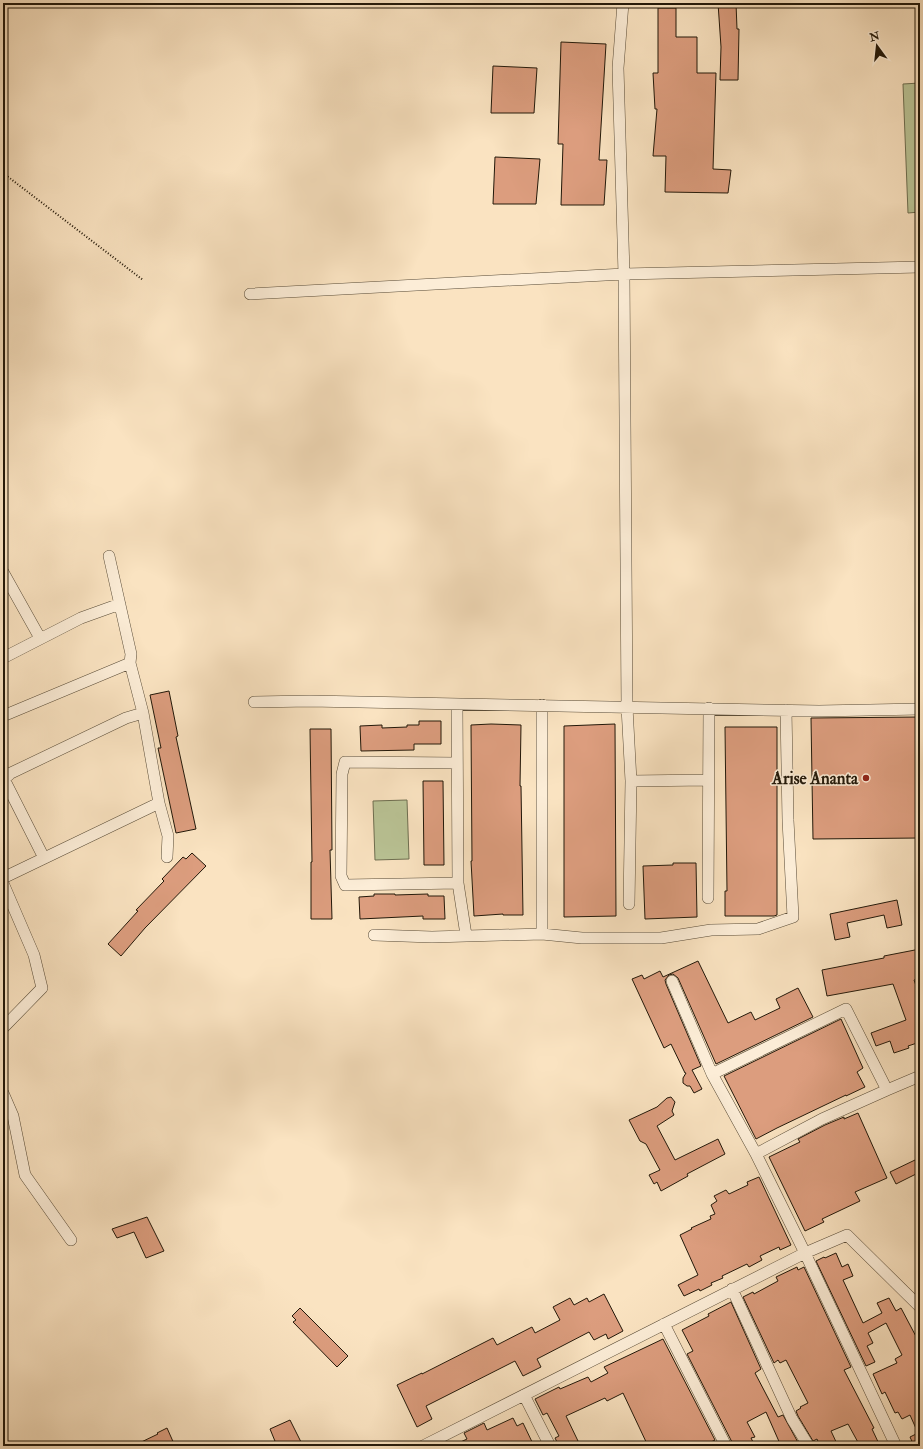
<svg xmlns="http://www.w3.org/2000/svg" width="923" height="1449" font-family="'IM FELL Double Pica',serif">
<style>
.green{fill:#bac496;stroke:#6e6e50}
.building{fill:#dc9d7e;stroke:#221809}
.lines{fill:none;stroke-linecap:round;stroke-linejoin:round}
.minor-casing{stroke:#584b37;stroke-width:12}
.path{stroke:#221809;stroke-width:2;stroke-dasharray:1 2;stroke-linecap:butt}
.minor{stroke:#fcedd7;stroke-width:11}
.poi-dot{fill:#8f2418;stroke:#fcedd7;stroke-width:1.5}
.labels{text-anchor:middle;stroke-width:3;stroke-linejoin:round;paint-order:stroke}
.poi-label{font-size:17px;font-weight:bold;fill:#221809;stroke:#fcedd7;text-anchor:end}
</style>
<rect width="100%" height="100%" fill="#fae3c1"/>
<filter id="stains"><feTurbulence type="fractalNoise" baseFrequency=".005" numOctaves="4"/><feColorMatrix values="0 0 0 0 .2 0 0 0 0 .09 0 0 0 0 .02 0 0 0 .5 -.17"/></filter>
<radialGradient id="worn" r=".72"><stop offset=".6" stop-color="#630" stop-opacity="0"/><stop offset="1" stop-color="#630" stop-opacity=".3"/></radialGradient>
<!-- green -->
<path class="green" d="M920 83V212L908 213 903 84Z
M407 800 409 859 375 860 373 801Z"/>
<!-- building -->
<path class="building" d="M718 3H736L737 29H739L738 80H720L721 47Z
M658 8H676V37H697V73H716L713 169 731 170 728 193 665 192 666 156H653L657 109H655L653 73H658Z
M561 42 606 44 599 160H607L604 205H561L563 144H558Z
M493 66 537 68 534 113H491Z
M495 157 540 159 536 204H493Z
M169 691 178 736 176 737 196 829 176 833 158 748H161L150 695Z
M920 717V838L813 839 811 718Z
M419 721H441V744H414V750L361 751 360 726 382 725V728L407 727V725H419Z
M491 724 521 725 520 786H521L523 915H503V914L474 916 471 861H472L471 725Z
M615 724 616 916 564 917V726Z
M725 727H777V915L774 916H725V891H727Z
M310 729H331L332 850H330L332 919H311V862H312Z
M423 781H443L444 865H424Z
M192 853 206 866 145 928 121 956 108 944 138 911 136 910 164 881 162 879 183 857 186 859Z
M673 863H696L697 917 645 919 643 866 673 865Z
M374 894H395V895L428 894V896H444L445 919H423V916L360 919 359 897 374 896Z
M897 900 902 925 887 928 884 915 847 923 850 937 835 940 830 914Z
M920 949V978L914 980 920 997V1042L908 1046 909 1048 894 1053 890 1041 876 1046 871 1033 906 1020 893 984 827 996 822 970 884 958V956Z
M698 961 728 1023 751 1012 755 1020 780 1008 776 999 798 988 813 1017 716 1064 678 978 673 974 669 975 665 980 666 984 701 1066 692 1070 702 1089 694 1093 690 1086H687L683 1083V1078L686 1073H685L671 1044 664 1048 632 979 642 975 644 979 660 971 663 977Z
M841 1019 863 1068 857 1072 865 1087 846 1096V1095L777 1128 756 1139 724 1076Z
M671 1097 675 1102 672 1111 674 1115 657 1126 675 1160 718 1139 725 1154 687 1174 688 1176 661 1191 657 1182 654 1184 649 1175 660 1170 646 1144 640 1141 629 1120 657 1107 667 1098Z
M858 1113 887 1178 855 1192 860 1201 822 1219 824 1222 805 1231 769 1157 800 1142 798 1139 825 1125 844 1117V1119Z
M915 1160 920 1172 896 1184 890 1172Z
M759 1177 791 1245 780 1250 779 1247 760 1256 762 1260 749 1267 747 1264 722 1276 723 1278 711 1283 712 1285 700 1291 699 1289 684 1296 678 1285 698 1275 680 1235 692 1229 691 1228 711 1219 710 1216 715 1214 711 1205 717 1201 714 1196 726 1190 729 1194 748 1185 747 1182Z
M147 1217 164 1251 146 1258 134 1232 117 1238 112 1229Z
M836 1253 842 1267 848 1264 853 1276 843 1280 863 1323 882 1313 877 1303 889 1298 896 1311 901 1308 920 1344V1446H914L910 1437 918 1433 910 1415 902 1419 898 1412 895 1413 885 1392 882 1394 873 1374 897 1363 895 1359 902 1355 886 1323 868 1333 873 1343 867 1346 875 1362 866 1366 816 1261 824 1257 825 1258Z
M797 1267 798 1270 804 1267 851 1367 844 1370 874 1428 872 1429 880 1446H860L848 1424 831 1431 838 1446H820L817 1439 813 1441 798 1416 796 1411 801 1408 800 1407 808 1403 786 1360 780 1363 778 1360 774 1363 743 1297 753 1292 754 1294 778 1281 776 1277Z
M604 1294 623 1331 608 1339 606 1334 594 1340 589 1332 537 1359 541 1367 523 1376 515 1361 426 1406 432 1419 417 1427 397 1385 422 1373V1374L493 1338 497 1345 532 1327 535 1333 560 1320 553 1307 570 1298 574 1305 587 1298 589 1302Z
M731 1302 761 1369 755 1373 778 1417 783 1415 800 1446H781L766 1412 747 1422 755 1437 751 1438 755 1446H734L687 1354 693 1351 682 1330 709 1316 708 1314Z
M300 1308 348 1356 337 1367 293 1322 296 1320 292 1316Z
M663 1339 715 1440 703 1446H648L623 1393 607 1401 605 1398 566 1416 578 1441 568 1446H559L555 1438 559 1436 547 1413 543 1415 535 1399 559 1387 560 1389 588 1377 591 1382 608 1373 604 1367Z
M513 1418 517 1426 523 1423 534 1446H452L467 1439 464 1433 484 1423 487 1430Z
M290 1420 303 1446H277L270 1429Z
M167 1428 175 1446H133L158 1434 157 1433Z"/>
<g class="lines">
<defs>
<path id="minor" d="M623 3 618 68 624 274 627 707 631 781 629 904
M250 294 624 274 920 267
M109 556 131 654 130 663 143 713 159 803 168 836 167 857
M3 572 40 638
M3 658 81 618 120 604
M254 702 310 701 819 711 920 709
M457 704 458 883 466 935
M542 705V934
M3 716 130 663
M457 763 345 762 342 774 341 876 345 885 458 883
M4 779 44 858
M3 780 11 773 126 718 143 713
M631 781 708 780
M3 878 159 803
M3 883 34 955 42 988 3 1028
M708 898 709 708
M374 935 432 937 542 934 582 938H661L711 930 758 929 793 917 788 820 786 710
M672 981 712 1074
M3 1093 13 1116 25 1175 71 1240
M756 1154 822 1119 887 1090
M732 1289 792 1419 808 1445
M664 1324 726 1446
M524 1395 550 1446
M423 1446 805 1253 756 1154 712 1074 846 1009 887 1090 920 1076
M896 1446 805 1253 847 1235 920 1307"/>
</defs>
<!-- minor casing -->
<use href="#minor" class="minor-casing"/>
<!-- path -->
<path class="path" d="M3 173 143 280"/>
<!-- minor -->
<use href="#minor" class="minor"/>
</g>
<!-- markers -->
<circle class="poi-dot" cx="866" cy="778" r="4"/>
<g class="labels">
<!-- poi labels -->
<g class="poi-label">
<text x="858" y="784">Arise Ananta</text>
</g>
</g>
<!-- margin -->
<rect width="923" height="1449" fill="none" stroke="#fae3c1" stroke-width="16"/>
<rect x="4" y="4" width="915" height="1441" fill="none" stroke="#221809" stroke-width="2"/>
<rect x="8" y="8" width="907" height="1433" fill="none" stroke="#221809"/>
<!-- north arrow -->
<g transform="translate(877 46) rotate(345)" stroke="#fcedd7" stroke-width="3" paint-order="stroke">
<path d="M0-3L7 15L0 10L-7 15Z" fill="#221809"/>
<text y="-6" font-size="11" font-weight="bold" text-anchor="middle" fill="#221809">N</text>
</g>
<rect width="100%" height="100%" filter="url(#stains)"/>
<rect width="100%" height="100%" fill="url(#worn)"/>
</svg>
